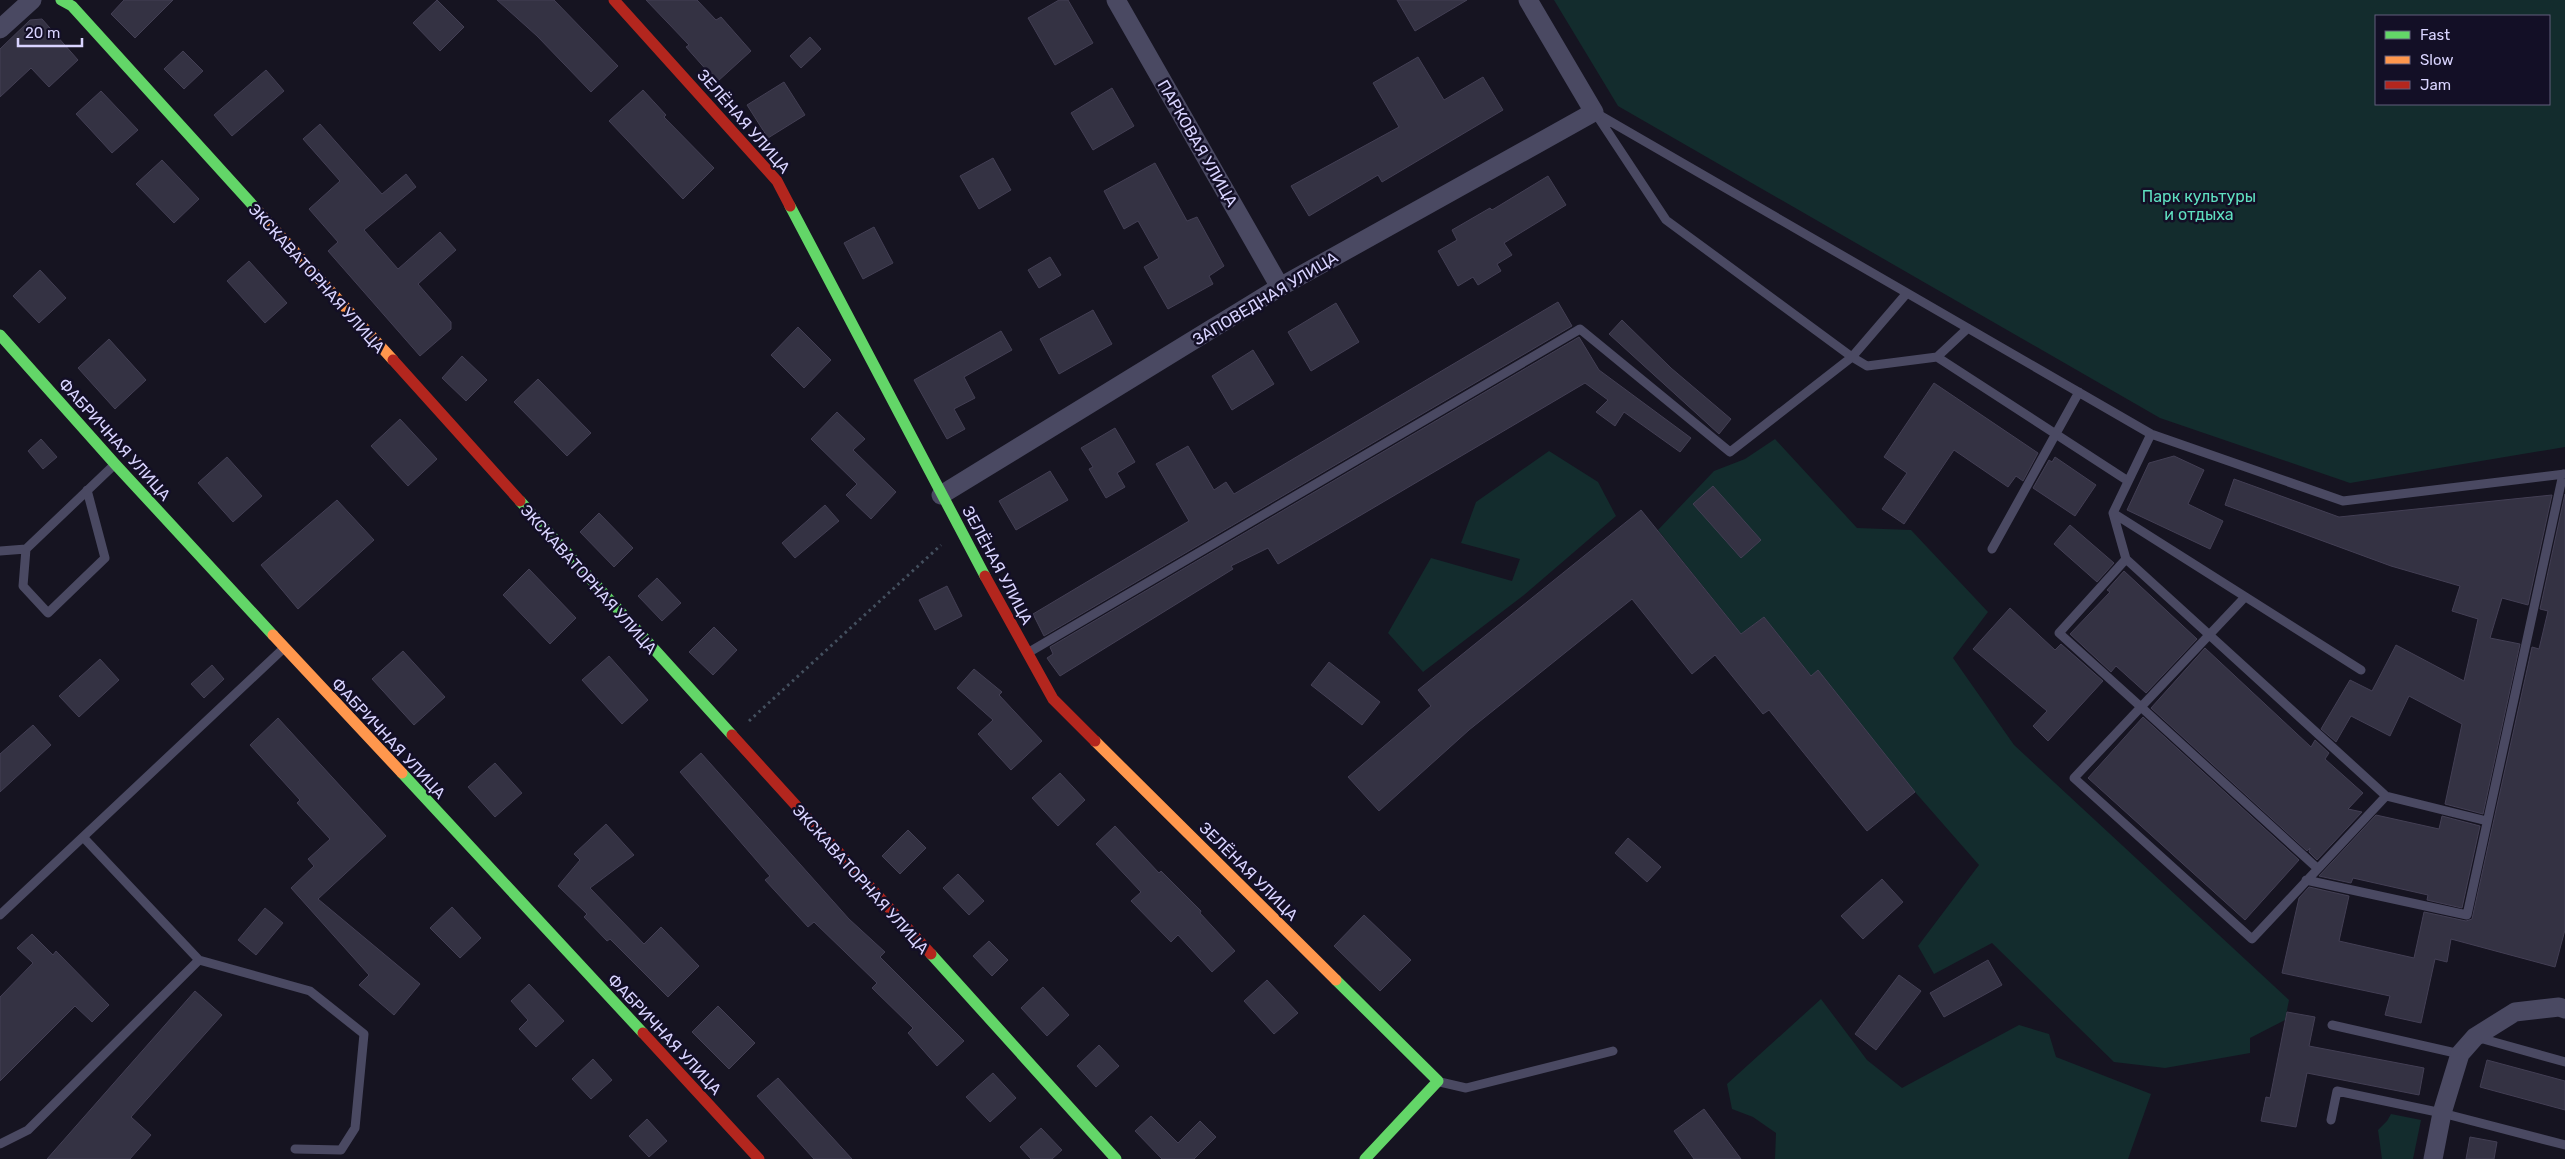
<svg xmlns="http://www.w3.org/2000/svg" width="2565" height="1159" font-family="Rubik,sans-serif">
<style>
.green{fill:#132c2d;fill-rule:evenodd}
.building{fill:#343243;stroke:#433f54}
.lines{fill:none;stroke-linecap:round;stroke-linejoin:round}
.path{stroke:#44505f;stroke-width:3;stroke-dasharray:2.5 4;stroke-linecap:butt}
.lane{stroke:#4a4962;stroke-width:9}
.street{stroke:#4a4962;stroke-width:19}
.fast{stroke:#63d668;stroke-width:11}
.slow{stroke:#ff974d;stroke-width:11}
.jam{stroke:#b3261e;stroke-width:11}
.labels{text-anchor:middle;stroke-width:5;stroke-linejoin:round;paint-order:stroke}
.street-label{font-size:16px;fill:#d9d4ff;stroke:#130f26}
.park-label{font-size:16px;fill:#5fe0c0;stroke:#130f26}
</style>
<rect width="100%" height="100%" fill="#161421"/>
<!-- green -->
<path class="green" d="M1554 0H2565V447L2350 483 2160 418 1618 106ZM2376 16H2549V104H2376Z
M1775 439 1857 528 1911 530 1988 612 1953 658 2014 745 2289 1000 2285 1020 2250 1038V1053L2165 1068 2114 1062 1992 943 1934 974 1918 946 1979 865 1915 792 1818 671 1811 676 1764 617 1741 634 1658 530 1714 471 1745 459Z
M1549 451 1598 482 1616 516 1524 595 1423 672 1388 633 1431 558 1512 581 1520 559 1461 543 1476 502Z
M1821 999 1867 1060 1902 1088 2019 1025 2049 1034 2056 1057 2151 1094 2128 1159H1775L1776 1133 1753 1117 1732 1109 1727 1084Z
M2391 1114 2421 1120 2413 1159H2382L2378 1130 2387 1121Z"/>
<!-- building -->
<path class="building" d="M124 0H173L135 38 111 14Z
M437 0 464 27 440 51 413 23Z
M497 0H554L618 66 591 92 537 36Z
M646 0H697L716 20 721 17 751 51 717 82 686 47 689 45Z
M1059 0H1068L1093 43 1055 65 1028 18Z
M1397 0H1467L1415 31Z
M42 19 78 60 49 87 31 68 0 97V49L30 20Z
M810 37 821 49 801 68 790 56Z
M183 51 203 71 184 89 164 69Z
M1418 57 1444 100 1483 77 1503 110 1382 182 1378 175 1309 216 1291 186 1399 127 1373 83Z
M266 70 284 91 232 136 214 115Z
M784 82 805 115 768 138 747 105Z
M1112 88 1134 126 1093 150 1071 113Z
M643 90 666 115 664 117 714 168 683 199 609 121Z
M101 91 138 130 112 153 76 114Z
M320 124 382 194 406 174 416 187 364 230 398 269 440 232 456 250 418 284 451 322V329L420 356 328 251 338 242 309 209 340 181 303 139Z
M993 158 1011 190 979 209 960 176Z
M162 160 199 199 174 223 136 184Z
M1155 163 1187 221 1197 217 1224 266 1209 276 1213 284 1168 309 1144 267 1159 258 1138 221 1124 229 1104 191Z
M1548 176 1566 205 1504 243 1512 255 1497 264 1501 271 1478 285 1473 277 1458 286 1438 251 1457 240 1452 230 1490 208 1492 210Z
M874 227 893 263 863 279 844 243Z
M1050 257 1061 275 1039 288 1028 270Z
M249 261 287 303 265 323 227 281Z
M40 270 66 298 39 323 13 296Z
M1558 302 1572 326 1044 636 1033 614 1189 521 1156 464 1188 446 1214 490 1226 482 1234 494Z
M1336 303 1359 342 1311 371 1288 332Z
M1093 310 1112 344 1059 374 1040 339Z
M1622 320 1671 368 1731 419 1719 434 1609 334Z
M798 327 831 360 804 388 771 355Z
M1001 331 1012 350 964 377 975 398 954 409 965 429 947 439 914 380Z
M1579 337 1599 370 1691 438 1680 452 1624 412 1615 426 1596 412 1608 400 1585 383 1278 564 1268 548 1231 566 1233 569 1060 676 1049 661 1047 658 1053 654 1050 647Z
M109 339 146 380 115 409 78 368Z
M1253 350 1274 384 1232 410 1212 376Z
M462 356 487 380 466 401 442 378Z
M538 379 591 433 567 456 514 402Z
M1934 383 2038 453 2023 481 2016 476 2008 487 1954 450 1904 524 1882 509 1907 473 1884 457Z
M837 412 865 439 853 450 896 492 871 519 846 495 857 484 811 439Z
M400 419 437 459 408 486 371 446Z
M1115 428 1135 462 1117 473 1125 487 1106 498 1089 469 1093 467 1081 448Z
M41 439 57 457 43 469 28 451Z
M2174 456 2204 470 2188 504 2223 521 2210 549 2127 510 2149 463Z
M227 457 262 496 233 522 198 483Z
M2055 457 2096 485 2075 516 2033 488 2049 460 2052 462Z
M1050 471 1068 500 1016 530 999 501Z
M2234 479 2339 517 2552 495 2528 605 2502 598 2490 638 2520 644 2483 814 2445 804 2462 724 2409 696 2390 736 2351 716 2336 742 2321 729 2350 680 2372 691 2396 645 2464 681 2478 619 2452 611 2460 586 2391 566 2225 505Z
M1713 486 1761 540 1741 558 1693 504Z
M2565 494V930L2555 967 2451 939 2447 962 2435 959 2421 1023 2385 1015 2390 996 2282 973 2299 898 2309 887 2349 896 2339 941 2414 958 2424 912 2466 921 2472 919 2532 647 2539 649 2548 611 2540 609Z
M337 500 374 540 298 609 261 565Z
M825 505 839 521 795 558 782 543Z
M1641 510 1741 634 1764 617 1811 676 1818 670 1915 792 1867 831 1769 710 1763 714 1715 655 1692 674 1632 599 1469 730 1379 811 1348 777 1431 706 1418 690Z
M599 513 633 548 614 567 580 532Z
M2070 525 2114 563 2097 582 2054 544Z
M529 569 576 618 550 644 503 595Z
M2124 571 2197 639 2146 693 2116 666 2111 672 2070 634 2110 592 2107 590Z
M657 578 681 603 662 621 638 596Z
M947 586 962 616 935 630 919 600Z
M2010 608 2055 650 2061 644 2103 681 2048 741 2033 726 2047 711 1973 649Z
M714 627 737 650 713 675 689 652Z
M2205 648 2311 747 2315 740 2329 753 2325 759 2363 793 2348 809 2362 812 2317 860 2309 852 2310 848 2307 851 2151 708Z
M403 651 445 697 414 725 372 679Z
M609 656 648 700 622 724 582 680Z
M100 659 119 680 79 717 59 696Z
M1329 662 1380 702 1362 725 1311 685Z
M212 665 224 679 204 698 191 684Z
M974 669 1002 692 999 695 1042 741 1011 770 978 734 993 720 957 688Z
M2143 717 2299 860 2245 920 2088 778Z
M278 718 386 836 318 899 420 984 394 1015 359 985 369 975 291 888 314 866 308 859 330 839 297 803 300 800 250 745Z
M33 725 51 745 0 792V754Z
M701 753 849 919 885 952 880 957 964 1041 937 1066 908 1033 913 1028 872 988 877 983 814 922 808 927 765 880 770 876 680 772Z
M495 763 522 793 495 817 468 787Z
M1060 773 1085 800 1058 826 1032 798Z
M2376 815 2439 829 2442 816 2480 826 2462 908 2427 900 2428 895 2353 878 2351 883 2319 876Z
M606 824 634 855 590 888 644 944 661 927 699 966 668 997 610 939 607 941 584 917 587 914 558 886 580 860 574 854Z
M1115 826 1159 873 1161 871 1201 911 1200 913 1235 951 1212 972 1178 935 1171 942 1131 901 1141 892 1096 844Z
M908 830 926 848 900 874 882 856Z
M1628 838 1661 867 1647 882 1615 853Z
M958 874 984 901 969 915 943 888Z
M1882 879 1903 902 1863 939 1841 916Z
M452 907 481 938 460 958 430 928Z
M265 908 283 923 256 955 238 940Z
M1364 915 1411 960 1380 991 1334 946Z
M32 934 53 955 56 951 109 1005 92 1022 75 1006 0 1081V997L33 963 17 948Z
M989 941 1008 960 992 976 973 956Z
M1988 960 2002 985 1944 1017 1930 993Z
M1899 975 1921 991 1876 1050 1855 1034Z
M1267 980 1298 1013 1274 1034 1244 1001Z
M529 984 564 1021 536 1047 519 1029 528 1020 511 1001Z
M1043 987 1069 1015 1047 1036 1021 1008Z
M195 991 222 1015 131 1117 151 1135 130 1159H47Z
M718 1006 755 1043 729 1069 692 1032Z
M2287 1012 2315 1017 2309 1046 2424 1068 2419 1095 2307 1073 2296 1127 2261 1121 2266 1097 2270 1098Z
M1099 1045 1119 1066 1096 1087 1077 1066Z
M593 1059 612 1080 591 1099 572 1079Z
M2487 1060 2565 1081V1110L2480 1087Z
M993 1073 1016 1098 990 1122 966 1097Z
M778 1078 852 1159H814L757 1096Z
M1704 1109 1741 1159H1694L1674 1131Z
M1151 1116 1178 1143 1200 1121 1216 1137 1194 1159H1162L1135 1131Z
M647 1119 667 1141 649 1157 629 1136Z
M1041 1128 1062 1150 1052 1159H1031L1020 1147Z
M2470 1137 2497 1142 2494 1159H2466Z"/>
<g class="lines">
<!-- path -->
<path class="path" d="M749 721 941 545"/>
<!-- lane -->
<path class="lane" d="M1594 112 2151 434 2343 501 2565 474
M1596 114 1666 220 1852 357 1867 366 1937 357 2128 481
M1937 357 1968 328
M2113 513 2151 434
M26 549 23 586 48 613 105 558 87 490
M1992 549 2079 392
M0 551 26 549 113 466
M2126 559 2059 633 2141 707 2074 778 2252 939 2386 796
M2245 597 2141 707 2317 868
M1031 651 1580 329 1730 452 1852 357 1907 293
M2361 670 2113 513 2126 559 2386 796 2487 821
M83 837 199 960 310 991 364 1034 355 1128 341 1150 295 1149
M2306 880 2467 915 2563 474
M0 915 284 648
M2332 1025 2460 1054
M2476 1037 2565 1062
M1440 1082 1466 1088 1613 1051
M2331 1120 2337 1091 2442 1113 2565 1145
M0 1144 28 1130 199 960"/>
<!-- street -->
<path class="street" d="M1116 0 1280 287
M0 29 32 0
M941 495 1280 287 1594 112 1528 0
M2433 1159 2442 1113 2460 1054 2475 1037 2515 1012 2559 1007 2565 1009"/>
<!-- fast -->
<path class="fast" d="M61 0 72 6 258 211
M790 206 985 576
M0 335 115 464 273 635
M520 501 732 735
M402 773 643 1033
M931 954 1116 1159
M1336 980 1438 1081 1365 1159"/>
<!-- slow -->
<path class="slow" d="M258 211 393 360
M273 635 402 773
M1095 741 1336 980"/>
<!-- jam -->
<path class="jam" d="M614 0 777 181 790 206
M393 360 520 501
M985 576 1053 699 1095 741
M732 735 931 954
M643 1033 759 1159"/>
</g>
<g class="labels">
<!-- street labels -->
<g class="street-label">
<text transform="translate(744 121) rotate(49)" y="6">ЗЕЛЁНАЯ УЛИЦА</text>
<text transform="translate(1198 143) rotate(60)" y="6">ПАРКОВАЯ УЛИЦА</text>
<text transform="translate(317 278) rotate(48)" y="6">ЭКСКАВАТОРНАЯ УЛИЦА</text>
<text transform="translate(1265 298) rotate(-31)" y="6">ЗАПОВЕДНАЯ УЛИЦА</text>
<text transform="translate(115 439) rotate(48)" y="6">ФАБРИЧНАЯ УЛИЦА</text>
<text transform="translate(998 565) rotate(62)" y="6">ЗЕЛЁНАЯ УЛИЦА</text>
<text transform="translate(589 579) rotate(48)" y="6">ЭКСКАВАТОРНАЯ УЛИЦА</text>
<text transform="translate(389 738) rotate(47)" y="6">ФАБРИЧНАЯ УЛИЦА</text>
<text transform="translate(1249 871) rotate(45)" y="6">ЗЕЛЁНАЯ УЛИЦА</text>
<text transform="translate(861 879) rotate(48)" y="6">ЭКСКАВАТОРНАЯ УЛИЦА</text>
<text transform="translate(665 1034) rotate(47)" y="6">ФАБРИЧНАЯ УЛИЦА</text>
</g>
<!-- park labels -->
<g class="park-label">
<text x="2199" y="202">Парк культуры<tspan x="2199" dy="18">и отдыха</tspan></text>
</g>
</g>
<!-- legend -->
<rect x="2375" y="15" width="175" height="90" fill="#130f26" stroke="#625e7d"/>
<rect x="2385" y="31" width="25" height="8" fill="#63d668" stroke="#625e7d"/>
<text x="2420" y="40" font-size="15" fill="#d9d4ff">Fast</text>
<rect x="2385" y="56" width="25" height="8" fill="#ff974d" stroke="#625e7d"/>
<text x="2420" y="65" font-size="15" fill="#d9d4ff">Slow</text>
<rect x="2385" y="81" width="25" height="8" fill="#b3261e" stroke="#625e7d"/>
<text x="2420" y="90" font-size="15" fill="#d9d4ff">Jam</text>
<!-- scale -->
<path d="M18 38v8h64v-8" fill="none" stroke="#d9d4ff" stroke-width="2.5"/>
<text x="25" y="38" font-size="15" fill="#d9d4ff" stroke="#130f26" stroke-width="4" paint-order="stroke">20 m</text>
</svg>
